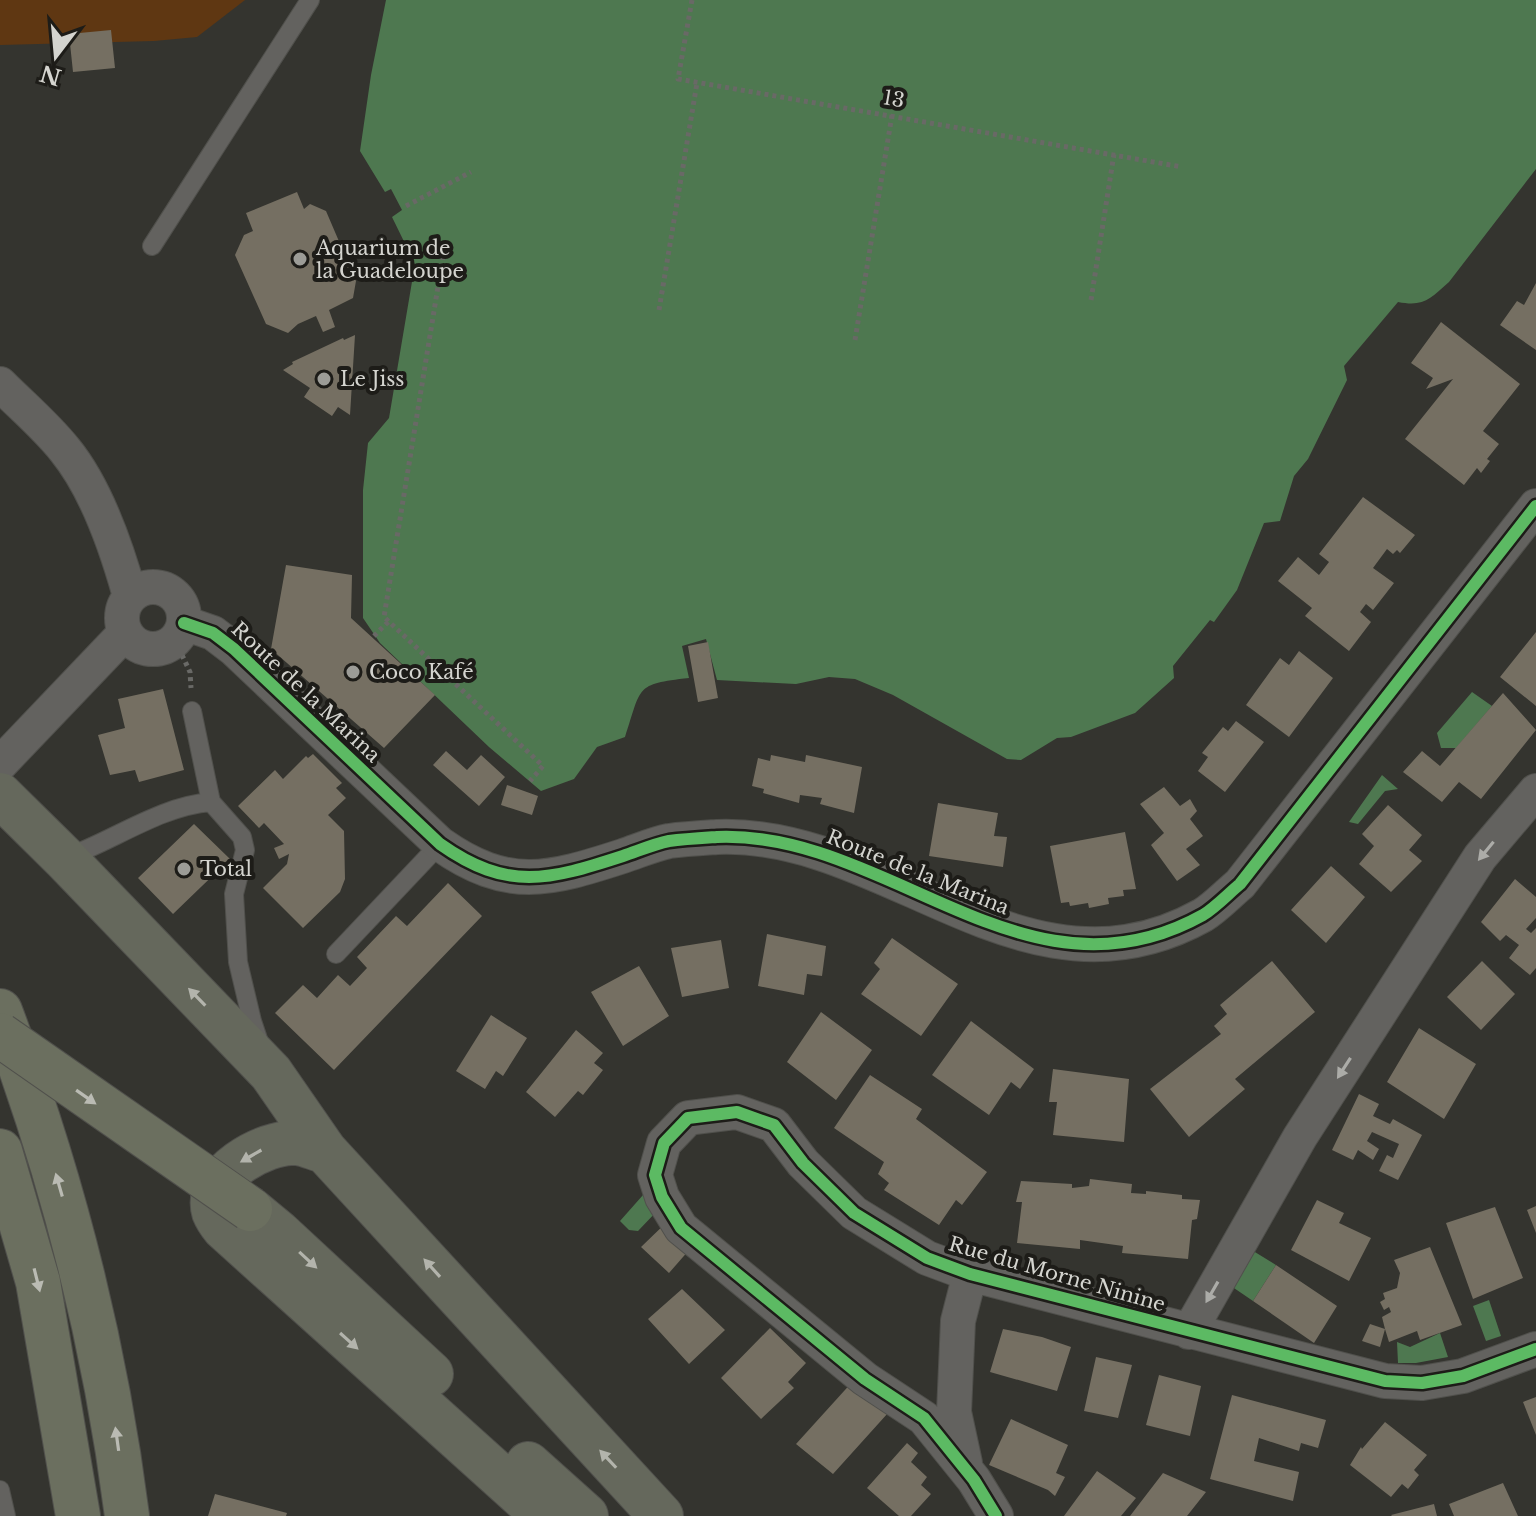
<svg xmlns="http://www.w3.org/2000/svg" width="1536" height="1516" font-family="'Libre Baskerville',serif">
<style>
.green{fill:#5f3712}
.water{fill:#4e7850}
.building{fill:#756f62}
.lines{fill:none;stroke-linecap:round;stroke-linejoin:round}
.lane-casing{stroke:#50504c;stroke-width:20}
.street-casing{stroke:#50504c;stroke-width:36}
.primary-casing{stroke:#50504c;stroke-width:46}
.highway-casing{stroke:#50504c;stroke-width:46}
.path{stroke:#696966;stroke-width:5;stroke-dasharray:4 4;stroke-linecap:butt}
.lane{stroke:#63625f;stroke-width:18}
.street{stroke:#63625f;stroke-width:34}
.primary{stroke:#65685c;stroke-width:44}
.highway{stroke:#6b6f5f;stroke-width:44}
.highway-bridge-casing{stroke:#50504c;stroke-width:46;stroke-linecap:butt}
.highway-bridge{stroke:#6b6f5f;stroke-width:44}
.cycleway-casing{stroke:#1d1c18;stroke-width:17}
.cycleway{stroke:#5cba63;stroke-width:12}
.oneway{fill:#acaca8}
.oneway2{fill:#b3b4ac}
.oneway3{fill:#babbb3}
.poi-dot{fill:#9c9c97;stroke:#1d1c18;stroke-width:3}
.labels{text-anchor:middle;stroke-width:8;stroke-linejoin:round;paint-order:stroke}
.street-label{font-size:20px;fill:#d4d4cf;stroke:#1d1c18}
.poi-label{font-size:20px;fill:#d4d4cf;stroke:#1d1c18;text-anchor:start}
</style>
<rect width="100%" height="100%" fill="#34342f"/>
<!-- green -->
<path class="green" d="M0 0H245L197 37 154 41 0 45Z"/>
<!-- water -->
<path class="water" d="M386 0H1536V169L1449 282C1430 299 1424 307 1398 302L1344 366 1347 380 1308 459 1294 476 1280 521 1264 523 1237 590 1214 622 1210 620 1173 666 1174 678 1135 713 1071 737 1057 738 1021 760 1007 759 893 695 855 679 829 677 796 684 717 680 706 639 682 646 689 678C634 684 642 687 625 737L597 747 574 779 541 791 489 747 380 643 363 618V490L368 443 389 418 415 264 392 217 402 210 391 189 385 192 360 151 371 75Z
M1472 692 1492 706 1456 748H1441L1437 733Z
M1382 775 1398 789 1385 791 1358 824 1349 822Z
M643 1195 658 1210 638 1231 629 1230 620 1221Z
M1250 1249 1276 1265 1253 1301 1231 1286Z
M1489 1300 1501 1336 1486 1341 1473 1306Z
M1440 1333 1448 1357 1416 1363H1398L1397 1342 1410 1347Z"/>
<!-- building -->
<path class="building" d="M111 30 115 68 73 72 69 34Z
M297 192 304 209 310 204 326 211 356 281 353 298 329 310 335 327 323 332 316 316 298 324 288 333 266 324 235 255 244 235 253 231 246 213Z
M1536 283V350L1500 325 1517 301 1524 305Z
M1441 322 1520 384 1483 431 1499 444 1487 459 1490 461 1481 473 1477 468 1464 485 1405 439 1453 379 1426 389 1433 378 1411 363Z
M355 335 350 415 338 407 332 416 304 397 310 388 283 370 293 364 292 362 343 338 344 340Z
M1363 497 1415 535 1400 553 1397 550 1393 554 1387 549 1373 568 1394 583 1373 610 1366 604 1360 612 1371 622 1349 651 1305 616 1312 608 1278 581 1298 557 1319 575 1329 562 1319 554Z
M286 565 352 575 351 618 435 695 384 748 271 649Z
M1536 632V706L1500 677Z
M708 642 718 698 698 702 688 646Z
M1299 651 1333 678 1289 737 1246 705 1280 658 1289 665Z
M163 689 184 770 139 782 135 770 110 775 98 735 125 728 118 699Z
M1503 693 1536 730 1481 799 1459 782 1442 802 1403 772 1422 751 1440 766Z
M1236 721 1264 742 1225 792 1198 771 1208 757 1202 753 1223 727 1228 731Z
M446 751 467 770 481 755 505 777 479 806 433 765Z
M313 754 342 783 336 788 346 798 328 815 344 831 345 879 340 892 303 928 263 888 287 864 289 854 279 859 274 848 284 844 264 823 259 828 238 806 275 770 283 779 306 756 308 758Z
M771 755 805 762 806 755 862 767 854 813 820 804 822 798 800 795 799 803 763 793 764 789 752 786 758 758 770 761Z
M507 785 538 796 532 815 501 805Z
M1164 787 1180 806 1190 799 1197 811 1190 819 1203 836 1186 849 1200 865 1177 881 1151 845 1164 833 1140 804Z
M938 803 998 813 994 836 1007 837 1003 867 929 856Z
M1388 805 1422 835 1409 850 1422 861 1391 892 1359 864 1374 846 1362 834Z
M194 824 230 859 173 914 138 878Z
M1125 832 1136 889 1123 890 1124 896 1108 898 1109 904 1089 908 1088 903 1070 906 1069 902 1061 903 1050 846Z
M1331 866 1365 897 1326 943 1291 910Z
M1515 879 1536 897V918L1526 929 1531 933 1536 928V968L1530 975 1509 958 1519 945 1506 935 1500 941 1481 922Z
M448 883 482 916 334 1070 275 1013 303 985 317 998 338 975 350 986 367 968 357 957 396 916 407 926Z
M767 934 826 946 822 976 807 974 804 995 758 986Z
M892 938 958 984 921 1036 861 994 880 969 874 963Z
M721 940 729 988 682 997 671 948Z
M1272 961 1315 1012 1235 1079 1245 1089 1189 1137 1150 1089 1221 1034 1214 1026 1227 1014 1220 1005Z
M1482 961 1515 994 1481 1030 1447 997Z
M639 966 669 1016 623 1046 591 992Z
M821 1012 872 1050 836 1100 787 1062Z
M491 1015 527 1038 503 1076 496 1071 485 1089 456 1071Z
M971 1021 1034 1069 1020 1089 1011 1082 989 1115 932 1075Z
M1419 1028 1476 1064 1444 1119 1387 1082Z
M576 1030 603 1053 594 1063 603 1070 583 1095 578 1091 555 1117 526 1092Z
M1053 1069 1129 1079 1124 1142 1053 1135 1057 1102H1049Z
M870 1075 922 1109 916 1119 987 1172 962 1205 956 1200 939 1225 884 1190 889 1183 878 1174 884 1162 834 1128Z
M1359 1094 1379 1104 1373 1116 1390 1124 1393 1119 1422 1135 1398 1180 1379 1171 1387 1155 1393 1158 1399 1144 1372 1132 1367 1141 1379 1149 1373 1160 1358 1150 1353 1160 1332 1150Z
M1090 1179 1132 1184 1131 1193 1146 1194V1191L1182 1195V1199L1200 1200 1197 1219 1192 1220 1188 1259 1122 1253 1123 1246 1080 1240V1249L1017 1243 1022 1202H1016L1021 1181 1072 1184V1188L1089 1186Z
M1317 1200 1344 1213 1339 1223 1371 1238 1349 1281 1291 1250Z
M1536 1206V1233L1527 1210Z
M1495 1207 1523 1278 1473 1299 1446 1223Z
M670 1219 690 1249 669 1273 641 1247Z
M1430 1247 1462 1325 1420 1340 1417 1331 1389 1342 1385 1329 1380 1347 1362 1341 1370 1324 1385 1329 1382 1317 1391 1312 1389 1307 1384 1310 1380 1302 1385 1299 1383 1293 1397 1288 1400 1273 1394 1260Z
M1276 1265 1337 1306 1314 1343 1253 1301Z
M682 1289 725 1330 689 1364 648 1319Z
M770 1328 806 1363 788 1382 794 1388 761 1419 721 1378Z
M1003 1329 1042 1337 1071 1347 1057 1391 990 1372Z
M1096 1357 1132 1365 1118 1418 1084 1411Z
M1159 1375 1201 1386 1190 1436 1146 1425Z
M854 1380 888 1413 833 1474 796 1444Z
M1232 1395 1326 1420 1318 1448 1301 1443 1299 1451 1259 1438 1254 1461 1299 1472 1293 1501 1210 1479Z
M1536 1397V1435L1523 1402Z
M1011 1419 1068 1445 1056 1473 1065 1477 1055 1496 1048 1490 989 1465Z
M1385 1422 1427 1455 1414 1470 1419 1475 1408 1489 1402 1484 1391 1497 1350 1465 1361 1447 1362 1449Z
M907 1443 918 1453 911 1462 927 1477 921 1485 931 1494 911 1516H899L867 1488Z
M1097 1471 1136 1498 1121 1516H1064Z
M1163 1473 1206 1492 1187 1516H1130Z
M1503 1483 1518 1516H1454L1449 1504Z
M215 1494 287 1513 286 1516H208Z
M1434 1504 1437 1516H1392L1391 1515Z"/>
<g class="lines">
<defs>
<path id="lane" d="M152 246 310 0
M192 711 211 802 242 837 245 850 234 894 238 962 252 1021 260 1045
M65 858C113 841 160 806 211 802
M336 954 440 844
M0 1490 6 1516"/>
<path id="street" d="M0 384C21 405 46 426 65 450 96 488 117 549 130 596
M122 618a31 31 0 1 1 62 0a31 31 0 1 1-62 0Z
M184 623 213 633 234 649 440 844C508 892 549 880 623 856 638 851 654 844 669 841 685 839 702 838 717 837 889 830 1026 1014 1203 915 1216 907 1228 894 1240 884L1536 506
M0 764 125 633
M1189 1332 1300 1137 1480 857 1536 791
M965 1463 954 1412 958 1321 970 1274
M996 1516 974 1480 924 1418 865 1379 681 1228 662 1197 655 1175 664 1143 688 1118 737 1112 774 1125 803 1163 854 1213 927 1258 970 1274 1385 1381 1422 1383 1463 1376 1536 1349"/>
<path id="primary" d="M0 795 64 858 271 1073 325 1151 661 1516
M325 1151C316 1149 304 1143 295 1143 265 1141 203 1175 214 1212 216 1217 220 1223 224 1228L544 1516
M250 1209 279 1233 431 1374
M528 1464 586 1516"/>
<path id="highway" d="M0 1011C62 1175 105 1342 127 1516
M0 1151 38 1282 78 1516"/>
</defs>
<!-- lane casing -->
<use href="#lane" class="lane-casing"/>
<!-- street casing -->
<use href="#street" class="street-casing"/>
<!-- primary casing -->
<use href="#primary" class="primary-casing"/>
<!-- highway casing -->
<use href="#highway" class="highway-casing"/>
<!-- path -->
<path class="path" d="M692 0 678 79 1182 167
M406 206 471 172
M443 256 384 617 543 766 530 781
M1091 300 1114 154
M659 310 697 83
M855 340 892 115
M374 636 389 621
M182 655 190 672 191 688"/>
<!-- lane -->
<use href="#lane" class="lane"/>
<!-- street -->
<use href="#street" class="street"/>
<!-- primary -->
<use href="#primary" class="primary"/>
<!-- highway -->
<use href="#highway" class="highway"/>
<defs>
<path id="highway-bridge" d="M0 1035 250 1209"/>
</defs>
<!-- highway-bridge casing -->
<use href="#highway-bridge" class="highway-bridge-casing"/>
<!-- highway-bridge -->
<use href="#highway-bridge" class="highway-bridge"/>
<defs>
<path id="cycleway" d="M184 623 213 633 234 649 440 844C508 892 549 880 623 856 638 851 654 844 669 841 685 839 702 838 717 837 889 830 1026 1014 1203 915 1216 907 1228 894 1240 884L1536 506
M996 1516 974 1480 924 1418 865 1379 681 1228 662 1197 655 1175 664 1143 688 1118 737 1112 774 1125 803 1163 854 1213 927 1258 970 1274 1385 1381 1422 1383 1463 1376 1536 1349"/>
</defs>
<!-- cycleway casing -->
<use href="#cycleway" class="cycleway-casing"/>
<!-- cycleway -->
<use href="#cycleway" class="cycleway"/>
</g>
<!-- one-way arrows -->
<defs><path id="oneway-solid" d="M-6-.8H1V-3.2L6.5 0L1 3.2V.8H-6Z" transform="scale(2)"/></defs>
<g class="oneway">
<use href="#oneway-solid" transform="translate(1486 851) rotate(129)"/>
<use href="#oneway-solid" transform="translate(1344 1068) rotate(123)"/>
<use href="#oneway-solid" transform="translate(1212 1292) rotate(120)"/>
</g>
<g class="oneway2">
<use href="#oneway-solid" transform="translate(197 997) rotate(-134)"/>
<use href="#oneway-solid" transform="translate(251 1156) rotate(150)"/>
<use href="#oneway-solid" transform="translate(308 1260) rotate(43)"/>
<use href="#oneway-solid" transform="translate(432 1268) rotate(-132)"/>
<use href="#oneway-solid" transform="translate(349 1341) rotate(42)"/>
<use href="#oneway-solid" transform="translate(608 1459) rotate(-133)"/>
</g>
<g class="oneway3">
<use href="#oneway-solid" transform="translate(86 1097) rotate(35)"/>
<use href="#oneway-solid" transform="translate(59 1185) rotate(-106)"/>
<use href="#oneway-solid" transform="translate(37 1280) rotate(76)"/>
<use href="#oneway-solid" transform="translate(117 1439) rotate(-98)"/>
</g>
<!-- markers -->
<g class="poi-dot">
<circle cx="300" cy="259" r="8"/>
<circle cx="324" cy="379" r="8"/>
<circle cx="353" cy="672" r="8"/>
<circle cx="184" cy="869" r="8"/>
</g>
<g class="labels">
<!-- street labels -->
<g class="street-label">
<text transform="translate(894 99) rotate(10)" y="7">13</text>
<text transform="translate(306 692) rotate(43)" y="7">Route de la Marina</text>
<text transform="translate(918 872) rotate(22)" y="7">Route de la Marina</text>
<text transform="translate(1057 1274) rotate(16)" y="7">Rue du Morne Ninine</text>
</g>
<!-- poi labels -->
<g class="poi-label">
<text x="316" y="255">Aquarium de<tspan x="316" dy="23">la Guadeloupe</tspan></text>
<text x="340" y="386">Le Jiss</text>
<text x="369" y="679">Coco Kafé</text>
<text x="200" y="876">Total</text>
</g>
</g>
<!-- north arrow -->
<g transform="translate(56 56) rotate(196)" stroke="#1d1c18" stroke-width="6" paint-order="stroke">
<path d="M0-6L14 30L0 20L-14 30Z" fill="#d4d4cf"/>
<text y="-12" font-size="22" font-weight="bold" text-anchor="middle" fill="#d4d4cf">N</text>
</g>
</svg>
